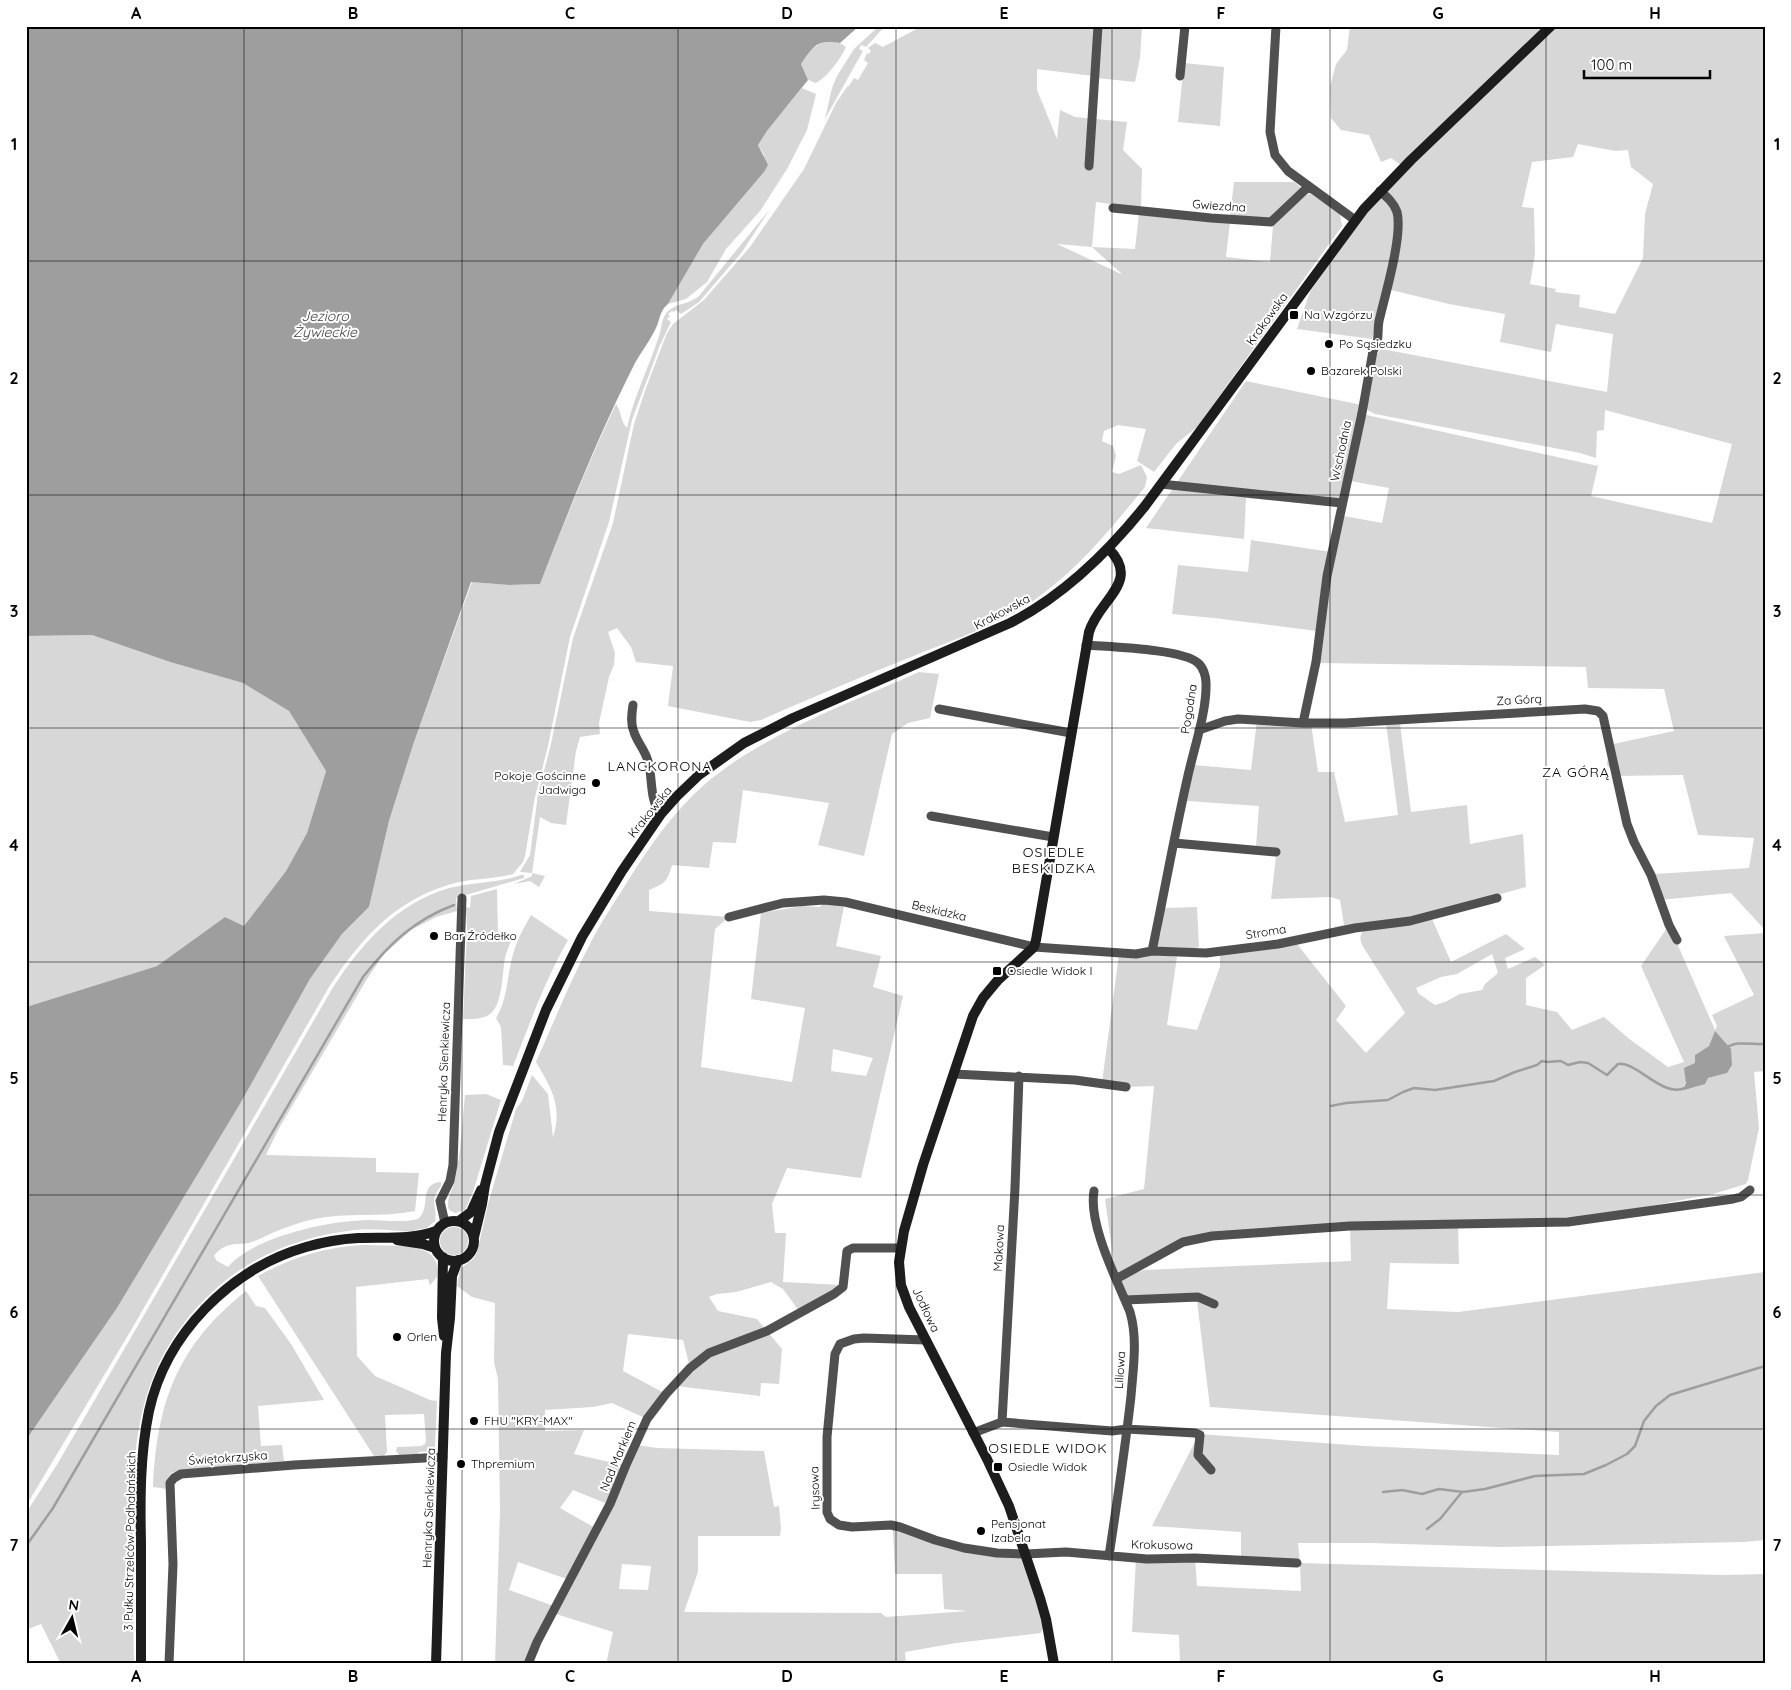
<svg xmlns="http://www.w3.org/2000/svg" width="1791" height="1690" font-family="Quicksand,sans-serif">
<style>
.green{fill:#d7d7d7;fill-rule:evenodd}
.water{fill:#9e9e9e}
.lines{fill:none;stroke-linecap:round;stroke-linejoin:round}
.stream{stroke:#9e9e9e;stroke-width:2.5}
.street{stroke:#505050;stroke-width:9}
.secondary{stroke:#1d1d1d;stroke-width:10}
.grid{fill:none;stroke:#000;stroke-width:1;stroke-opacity:0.55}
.poi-dot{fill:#000;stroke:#fff;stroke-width:2}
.labels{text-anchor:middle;stroke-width:4;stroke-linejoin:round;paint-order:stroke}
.street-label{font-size:12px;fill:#000;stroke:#fff}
.poi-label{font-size:12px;fill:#000;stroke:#fff;text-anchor:start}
.water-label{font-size:14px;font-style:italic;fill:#3f3f3f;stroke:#fff}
.neighbourhood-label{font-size:14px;letter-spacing:1px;fill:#000;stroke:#fff}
.neatline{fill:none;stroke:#000;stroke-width:2}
.grid-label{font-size:16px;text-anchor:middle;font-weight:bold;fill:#000}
</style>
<rect width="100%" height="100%" fill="#fff"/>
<!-- green -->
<path class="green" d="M879 26H885L866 47 861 45 859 49 863 51 825 119 832 88 837 76 854 49Z
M922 26H1094L1093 76 1037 69V90L1057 139 1060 110 1075 117 1127 122 1123 150 1142 169 1141 208 1096 202 1092 247 1135 249 1139 213 1230 222 1226 257 1270 262 1273 226 1300 198 1310 193 1340 214 1342 226 1197 427 1176 444 1154 472 1137 461 1146 429 1118 425 1104 431 1102 441 1113 446 1116 456 1112 472 1119 474 1141 465 1147 477 1145 487C1113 526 1082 565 1041 595 1003 624 955 639 911 657 861 677 811 698 761 720L750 722 668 706 673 666 636 662 631 647 617 628 608 632 615 653 614 665 609 677 599 723 600 734 580 737 576 751 566 825 551 823 540 817 532 873 545 876 539 887 530 881 514 884 532 876V873L520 872 530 855 538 794 551 744 573 638 613 523 634 424 646 388 667 333 673 324 704 300 750 247 804 169 836 103 847 87 849 86 854 78 858 80 868 63 864 60 867 53 869 54 871 51 868 48 875 43 883 47ZM1057 244 1092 247 1122 274H1121Z
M1100 26H1142L1140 58 1135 82 1097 78Z
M1350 26H1765V930L1731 893 1660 900 1655 874 1749 868 1754 838 1698 835 1683 775 1616 776 1607 765 1609 745 1674 731 1664 689 1588 688 1586 667 1317 663 1325 601 1344 516 1382 523 1389 488 1350 481 1340 507 1246 498 1244 539 1146 528 1246 381 1362 405V414L1598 466 1591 496 1712 523 1732 444 1605 410 1604 430 1597 431 1596 458 1580 453 1375 414 1369 411 1366 408 1376 354 1382 349 1607 392 1613 334 1556 324 1551 352 1500 342 1505 314 1449 304 1387 289H1385L1372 339 1297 329 1310 292 1380 191 1404 167 1391 158 1381 162 1369 135 1341 130 1331 118 1330 87 1336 64 1347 50ZM1578 144 1616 151 1628 150 1631 167 1653 184 1645 214 1643 258 1615 314 1579 307 1580 295 1555 292 1556 289 1530 284 1535 254 1534 208 1522 207 1532 162 1573 157Z
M825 41 840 43 846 47C839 61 829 75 816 83L808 80 801 64 813 48Z
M1184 63 1224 67 1220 126 1178 122Z
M802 88 816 94 807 130 787 169 760 211 726 249 707 282 686 299 668 304 703 244 764 172V155L758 145 767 131Z
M1234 182H1294L1303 189 1272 218 1230 217Z
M770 209 742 252 699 302 681 314 676 310 674 312 672 311 668 314 670 316 667 319 671 322 660 345 632 420 609 522 570 637 548 746 535 797 525 856 523 862 513 874C492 880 469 878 448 885 393 902 360 940 329 987L130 1332 26 1506V1440L117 1308 240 1104 310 979 342 934 369 907 389 821 413 745 472 582 509 585 540 584C564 523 588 463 616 404 622 412 620 421 627 428 634 396 649 367 659 336 662 327 661 319 668 311 677 303 690 304 699 296Z
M1251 540 1331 552 1317 631 1214 618 1172 614 1178 565 1248 572Z
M92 635 170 662 243 683 289 711 326 771 307 833 286 871 244 926 225 917 157 966 26 1007V636Z
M919 672 939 674 930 718 908 723 892 734 864 856 818 845 829 803 743 790 736 843 713 842 709 868 672 865C667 882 666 883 649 890V911L729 917 715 929 701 1067 792 1082 805 1008 751 999 761 913 802 906 820 907 824 900 845 902 836 946 881 956 873 987 903 996 861 1178 787 1168 772 1204 775 1233H786L783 1282 841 1285 799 1311 783 1289 771 1282 736 1292 717 1294 709 1297 718 1311 757 1319 782 1349 779 1384 761 1383 760 1396 676 1386 690 1368 683 1340 628 1334 623 1371 666 1394 645 1418 612 1403 593 1407 545 1410V1431L584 1430 574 1454 623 1465 636 1445 657 1448 764 1451 774 1507 779 1506 781 1528 780 1536H698V1572L684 1612 881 1613 886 1617 968 1611 944 1609 942 1574H895L893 1531 891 1525 935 1540 1026 1554 1046 1619 1041 1633 956 1643 905 1652 906 1664H606L613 1632 553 1613 530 1662 537 1664H495L500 1511 498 1379 494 1362 495 1303 472 1297 457 1286 460 1269 473 1259 477 1253 488 1204 516 1109 522 1101 532 1075 548 1094 553 1137C563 1106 551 1088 536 1062 554 1022 570 981 591 942 601 922 614 903 626 884 648 848 673 812 705 784 765 733 848 704 919 672ZM833 1049 873 1058 866 1076 831 1071ZM573 1490 610 1505 597 1529 560 1508ZM518 1562 567 1579 554 1606 509 1590ZM622 1564 651 1566 648 1590 619 1589Z
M1257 720 1311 723 1318 772H1334L1345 822 1398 815 1386 723H1400L1411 812 1467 805 1470 844 1523 834 1526 887 1410 919 1336 930 1334 927 1344 925 1340 900 1331 897 1271 899 1277 848 1256 846 1259 806 1187 801 1194 765 1251 770Z
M521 875H524V878L456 898 457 911 436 917 411 930 384 954 367 979 278 1130 266 1155 376 1158V1172L419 1173 415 1211C382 1218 347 1212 314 1219 300 1222 284 1228 270 1234 264 1237 256 1241 249 1243 234 1245 225 1242 214 1256L217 1261 228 1267C255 1236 328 1221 368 1220 384 1220 402 1223 418 1219 432 1208 417 1184 441 1182V1186C428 1203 438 1205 435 1221L427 1228 415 1230 414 1232C395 1231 374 1228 354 1230 298 1237 246 1257 206 1298 135 1369 132 1448 133 1543 133 1583 133 1623 134 1664H61L41 1624 26 1630V1513L58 1463 151 1303 332 989C362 943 396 904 449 888 473 882 498 883 521 875Z
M497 889 498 932 514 936C510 943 507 950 505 958 502 974 503 1004 490 1014 482 1020 472 1019 463 1019L467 930 466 907 470 908 471 896Z
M1197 907 1199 947 1194 949H1163L1156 946 1161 933 1164 908Z
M531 915 568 940C545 980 530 1023 513 1066L503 1065 501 1027 496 1018C507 1001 507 978 512 958 516 942 523 929 531 915Z
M1432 919 1451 962 1506 934 1525 949 1505 958 1508 969 1535 957 1545 965 1526 978V1005L1557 1012 1572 1030 1604 1017 1628 1038 1668 1067 1684 1062 1641 966 1669 925 1715 1030 1717 1026 1712 1015 1754 995 1724 936 1765 933V1071L1754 1072 1759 1128 1748 1180 1746 1184 1713 1194 1568 1222 1458 1224 1459 1264 1390 1263 1387 1309 1458 1312 1765 1272V1540L1744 1542 1499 1547 1371 1543H1298L1300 1563 1721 1575 1765 1574V1664H1180L1179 1635 1132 1632 1136 1558H1195L1197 1586 1301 1591 1300 1564 1241 1559V1532L1152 1526 1199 1434 1365 1446 1559 1455V1432L1210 1407 1197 1301 1126 1304 1116 1279 1105 1199 1144 1189 1154 1086 1126 1087 1102 1083 1119 954 1152 951 1177 957 1167 1025 1197 1030 1220 967V954L1297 944 1346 1006 1336 1020 1366 1053 1405 1013 1362 945C1360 939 1359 936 1364 930ZM1492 954 1498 973 1485 984 1482 990 1460 994 1445 1002 1435 1005 1419 994 1416 988 1441 977 1457 974ZM1715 1032 1726 1073 1708 1078 1683 1088 1695 1063V1055L1709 1046ZM1350 1227 1351 1261 1144 1270 1120 1278 1189 1240Z
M486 1094 501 1100 473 1192 465 1210 455 1213 449 1210C445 1200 453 1190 455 1180 461 1152 462 1123 465 1095Z
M440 1241a14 14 0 1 1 28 0a14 14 0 1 1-28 0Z
M362 1245 414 1246V1248C431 1250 440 1260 437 1277L430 1285 428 1279 356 1287 357 1356 375 1376 430 1400 437 1401 435 1447 431 1451 419 1452 417 1454 399 1455 396 1451 397 1447 421 1446 425 1444 426 1440 424 1414 385 1415 387 1452 384 1456H374L258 1276C290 1258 325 1247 362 1245Z
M246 1291 256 1306 265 1308 291 1344 324 1400 258 1406 261 1446 282 1445 284 1461 178 1471 171 1473 168 1479 167 1489 153 1487C157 1401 178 1345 246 1291Z"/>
<!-- water -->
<path class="water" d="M26 26H859L840 43C816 39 814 46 801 64L808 80 767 131 758 145 768 165 764 172 703 244 668 304C659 311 660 321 655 330 649 342 641 352 635 363 599 434 569 509 540 584L509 585 471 582 413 745 389 821 369 907 342 934 310 979 240 1104 117 1308 26 1440V1007L157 966 225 917 244 926 286 871 307 833 326 771 289 711 243 683 170 662 92 635 26 636Z
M1715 1031 1731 1049 1732 1065 1727 1073 1708 1078 1705 1084 1684 1090 1683 1089 1686 1083 1684 1068 1695 1063V1055L1709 1046Z"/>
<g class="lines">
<!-- stream -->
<path class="stream" d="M1726 1048C1737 1040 1752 1045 1765 1044
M1331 1106 1346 1103 1388 1100 1403 1092 1414 1088 1435 1090 1494 1081 1515 1072 1537 1065 1542 1061 1547 1062 1561 1061 1568 1065 1580 1062 1588 1063 1607 1075 1618 1064C1637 1061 1662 1098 1685 1088
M1383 1492 1402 1490 1422 1494 1439 1489 1463 1492 1485 1489 1535 1476 1584 1474 1606 1465 1627 1454 1635 1446 1644 1421 1656 1406 1670 1395 1765 1366
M1427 1529 1440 1519 1462 1492
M26 1546 53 1508 363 977C389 944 414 920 454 905"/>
<!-- street -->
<path class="street" d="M1276 26 1270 132 1275 155 1288 171 1355 220
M1180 76 1185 26
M1089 166 1098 26
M1113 208 1211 218 1271 222 1309 186
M1161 484 1342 503
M1086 645C1109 647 1183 649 1198 663 1203 667 1206 676 1206 683 1207 712 1193 751 1187 780 1174 837 1164 894 1152 951
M633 705C632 713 630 723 634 732 637 742 645 750 648 761 653 777 649 801 661 814
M939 709 1071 733
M1303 723 1316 662 1327 576 1362 413 1373 351C1380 342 1377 332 1379 321 1385 295 1403 236 1397 212 1394 203 1387 197 1380 191
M1199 730 1225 721 1238 719 1303 723H1345L1585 709 1598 711 1603 716 1627 824 1634 842 1651 875 1669 925 1677 940
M931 816 1053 837
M1174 843 1276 852
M729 917 783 903 824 900 845 902 1034 947 1136 954 1152 951 1206 953 1278 944 1355 928 1410 921 1497 898
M954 1074 1075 1080 1126 1087
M1094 1191C1088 1224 1117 1280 1130 1312 1138 1339 1133 1369 1131 1396 1125 1450 1117 1503 1109 1556
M445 1223 440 1201 450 1181 453 1165 462 898
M1116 1279 1183 1242 1212 1236 1350 1226 1568 1222 1733 1199 1741 1197 1750 1190
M1125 1300 1198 1297 1214 1304
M926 1340 864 1338 854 1339 840 1344 835 1354 827 1437V1512L830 1519 839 1525 852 1527 891 1525 900 1527 935 1540 964 1548 997 1553 1026 1554 1066 1552 1147 1559 1195 1558 1297 1563
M1002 1422 1015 1188 1019 1076
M973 1433 1002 1422 1112 1431 1127 1429 1195 1433 1200 1435 1198 1455 1211 1470
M169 1664 173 1564 170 1483 174 1478 181 1474 294 1465 443 1457
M528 1664 537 1642 610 1504 626 1465 647 1419 666 1394 690 1368 709 1353 767 1331 834 1294 843 1287 847 1251 853 1248H900"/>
<!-- secondary -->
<path class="secondary" d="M434 1241a20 20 0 1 1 40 0a20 20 0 1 1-40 0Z
M459 1221 471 1212 481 1190
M474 1237 482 1204 485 1185 499 1132 546 1010 582 937 622 871 661 814 677 796 699 775 744 743 793 718 1010 623C1063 596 1108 552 1145 506L1364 209 1411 160 1551 26
M397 1240 423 1244 435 1248
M443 1257 442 1318 444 1336
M141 1664C141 1623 141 1583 141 1543 140 1499 140 1454 149 1411 166 1334 230 1269 306 1247 323 1242 340 1239 358 1238 384 1237 412 1240 436 1231
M436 1664 446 1353 450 1318 452 1276 458 1260
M1054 1664 1046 1619 1040 1598 1009 1506 987 1459 909 1307 901 1285 899 1262 904 1231 923 1165 973 1016 983 998 998 980 1034 947 1036 940 1089 632C1099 599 1142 582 1108 548"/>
</g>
<!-- grid -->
<path class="grid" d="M244 26V1664M462 26V1664M678 26V1664M896 26V1664M1112 26V1664M1330 26V1664M1546 26V1664M26 261H1765M26 495H1765M26 728H1765M26 962H1765M26 1195H1765M26 1429H1765"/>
<!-- markers -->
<g class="poi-dot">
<rect x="1289" y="310" width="10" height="10" rx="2.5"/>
<circle cx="1329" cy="344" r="5"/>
<circle cx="1311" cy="371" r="5"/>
<circle cx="596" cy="783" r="5"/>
<circle cx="434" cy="936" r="5"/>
<rect x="992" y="966" width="10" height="10" rx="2.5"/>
<circle cx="397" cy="1337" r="5"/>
<circle cx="474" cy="1421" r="5"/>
<circle cx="461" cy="1464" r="5"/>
<rect x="993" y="1462" width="10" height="10" rx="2.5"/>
<circle cx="981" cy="1531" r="5"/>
</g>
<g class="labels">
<!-- street labels -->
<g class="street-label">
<text transform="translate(1219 206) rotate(4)" y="4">Gwiezdna</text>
<text transform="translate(1267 319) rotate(-54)" y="4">Krakowska</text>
<text transform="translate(1341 451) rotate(-78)" y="4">Wschodnia</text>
<text transform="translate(1002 612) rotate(-28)" y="4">Krakowska</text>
<text transform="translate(1519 700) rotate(-3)" y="4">Za Górą</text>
<text transform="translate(1189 709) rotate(-81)" y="4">Pogodna</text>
<text transform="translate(650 812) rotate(-51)" y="4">Krakowska</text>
<text transform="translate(939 911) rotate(13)" y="4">Beskidzka</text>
<text transform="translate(1266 932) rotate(-9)" y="4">Stroma</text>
<text transform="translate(444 1062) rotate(-88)" y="4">Henryka Sienkiewicza</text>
<text transform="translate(999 1248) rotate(-87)" y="4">Makowa</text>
<text transform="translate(926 1310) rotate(65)" y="4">Jodłowa</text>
<text transform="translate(1120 1370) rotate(-86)" y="4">Liliowa</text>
<text transform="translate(618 1456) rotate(-67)" y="4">Nad Markiem</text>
<text transform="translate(228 1458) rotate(-4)" y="4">Świętokrzyska</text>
<text transform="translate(815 1488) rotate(-92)" y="4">Irysowa</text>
<text transform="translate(429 1508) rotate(-88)" y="4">Henryka Sienkiewicza</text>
<text transform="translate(130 1541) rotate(-89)" y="4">3 Pułku Strzelców Podhalańskich</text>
<text transform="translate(1162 1545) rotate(1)" y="4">Krokusowa</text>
</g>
<!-- poi labels -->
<g class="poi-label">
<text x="1304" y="319">Na Wzgórzu</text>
<text x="1339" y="348">Po Sąsiedzku</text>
<text x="1321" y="375">Bazarek Polski</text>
<text x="586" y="780" text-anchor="end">Pokoje Gościnne<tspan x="586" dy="14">Jadwiga</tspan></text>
<text x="444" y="940">Bar Źródełko</text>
<text x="1007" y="975">Osiedle Widok I</text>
<text x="407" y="1341">Orlen</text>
<text x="484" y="1425">FHU ''KRY-MAX''</text>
<text x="471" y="1468">Thpremium</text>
<text x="1008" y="1471">Osiedle Widok</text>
<text x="991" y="1528">Pensjonat<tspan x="991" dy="14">Izabela</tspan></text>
</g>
<!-- water labels -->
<g class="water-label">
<text x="325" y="321">Jezioro<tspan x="325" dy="16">Żywieckie</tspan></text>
</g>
<!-- neighbourhood labels -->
<g class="neighbourhood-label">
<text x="660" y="771">LANCKORONA</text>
<text x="1576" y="777">ZA GÓRĄ</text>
<text x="1054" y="857">OSIEDLE<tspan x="1054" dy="16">BESKIDZKA</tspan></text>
<text x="1048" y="1453">OSIEDLE WIDOK</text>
</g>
</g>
<!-- border -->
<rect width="1791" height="1690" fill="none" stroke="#ffffff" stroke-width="55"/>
<!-- north arrow -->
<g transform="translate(72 1618) rotate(8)" stroke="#ffffff" stroke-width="4" paint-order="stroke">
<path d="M0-4L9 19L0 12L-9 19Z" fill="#000000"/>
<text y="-8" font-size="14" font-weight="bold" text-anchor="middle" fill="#000000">N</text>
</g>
<!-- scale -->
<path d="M1584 70v8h126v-8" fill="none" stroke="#000000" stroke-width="2.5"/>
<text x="1591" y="70" font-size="15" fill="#000000" stroke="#ffffff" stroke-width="4" paint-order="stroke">100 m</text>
<rect x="28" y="28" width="1736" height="1634" class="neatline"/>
<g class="grid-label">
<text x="136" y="19">A</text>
<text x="353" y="19">B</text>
<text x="570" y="19">C</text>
<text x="787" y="19">D</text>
<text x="1004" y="19">E</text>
<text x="1221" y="19">F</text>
<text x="1438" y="19">G</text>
<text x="1655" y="19">H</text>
<text x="14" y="150">1</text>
<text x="1777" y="150">1</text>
<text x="14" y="384">2</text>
<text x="1777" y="384">2</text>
<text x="14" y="617">3</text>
<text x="1777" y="617">3</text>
<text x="14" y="851">4</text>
<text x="1777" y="851">4</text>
<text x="14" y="1084">5</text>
<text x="1777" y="1084">5</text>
<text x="14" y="1318">6</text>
<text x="1777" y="1318">6</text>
<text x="14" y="1551">7</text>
<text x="1777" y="1551">7</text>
<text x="136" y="1682">A</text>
<text x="353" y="1682">B</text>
<text x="570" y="1682">C</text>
<text x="787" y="1682">D</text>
<text x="1004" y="1682">E</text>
<text x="1221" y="1682">F</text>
<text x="1438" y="1682">G</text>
<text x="1655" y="1682">H</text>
</g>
</svg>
